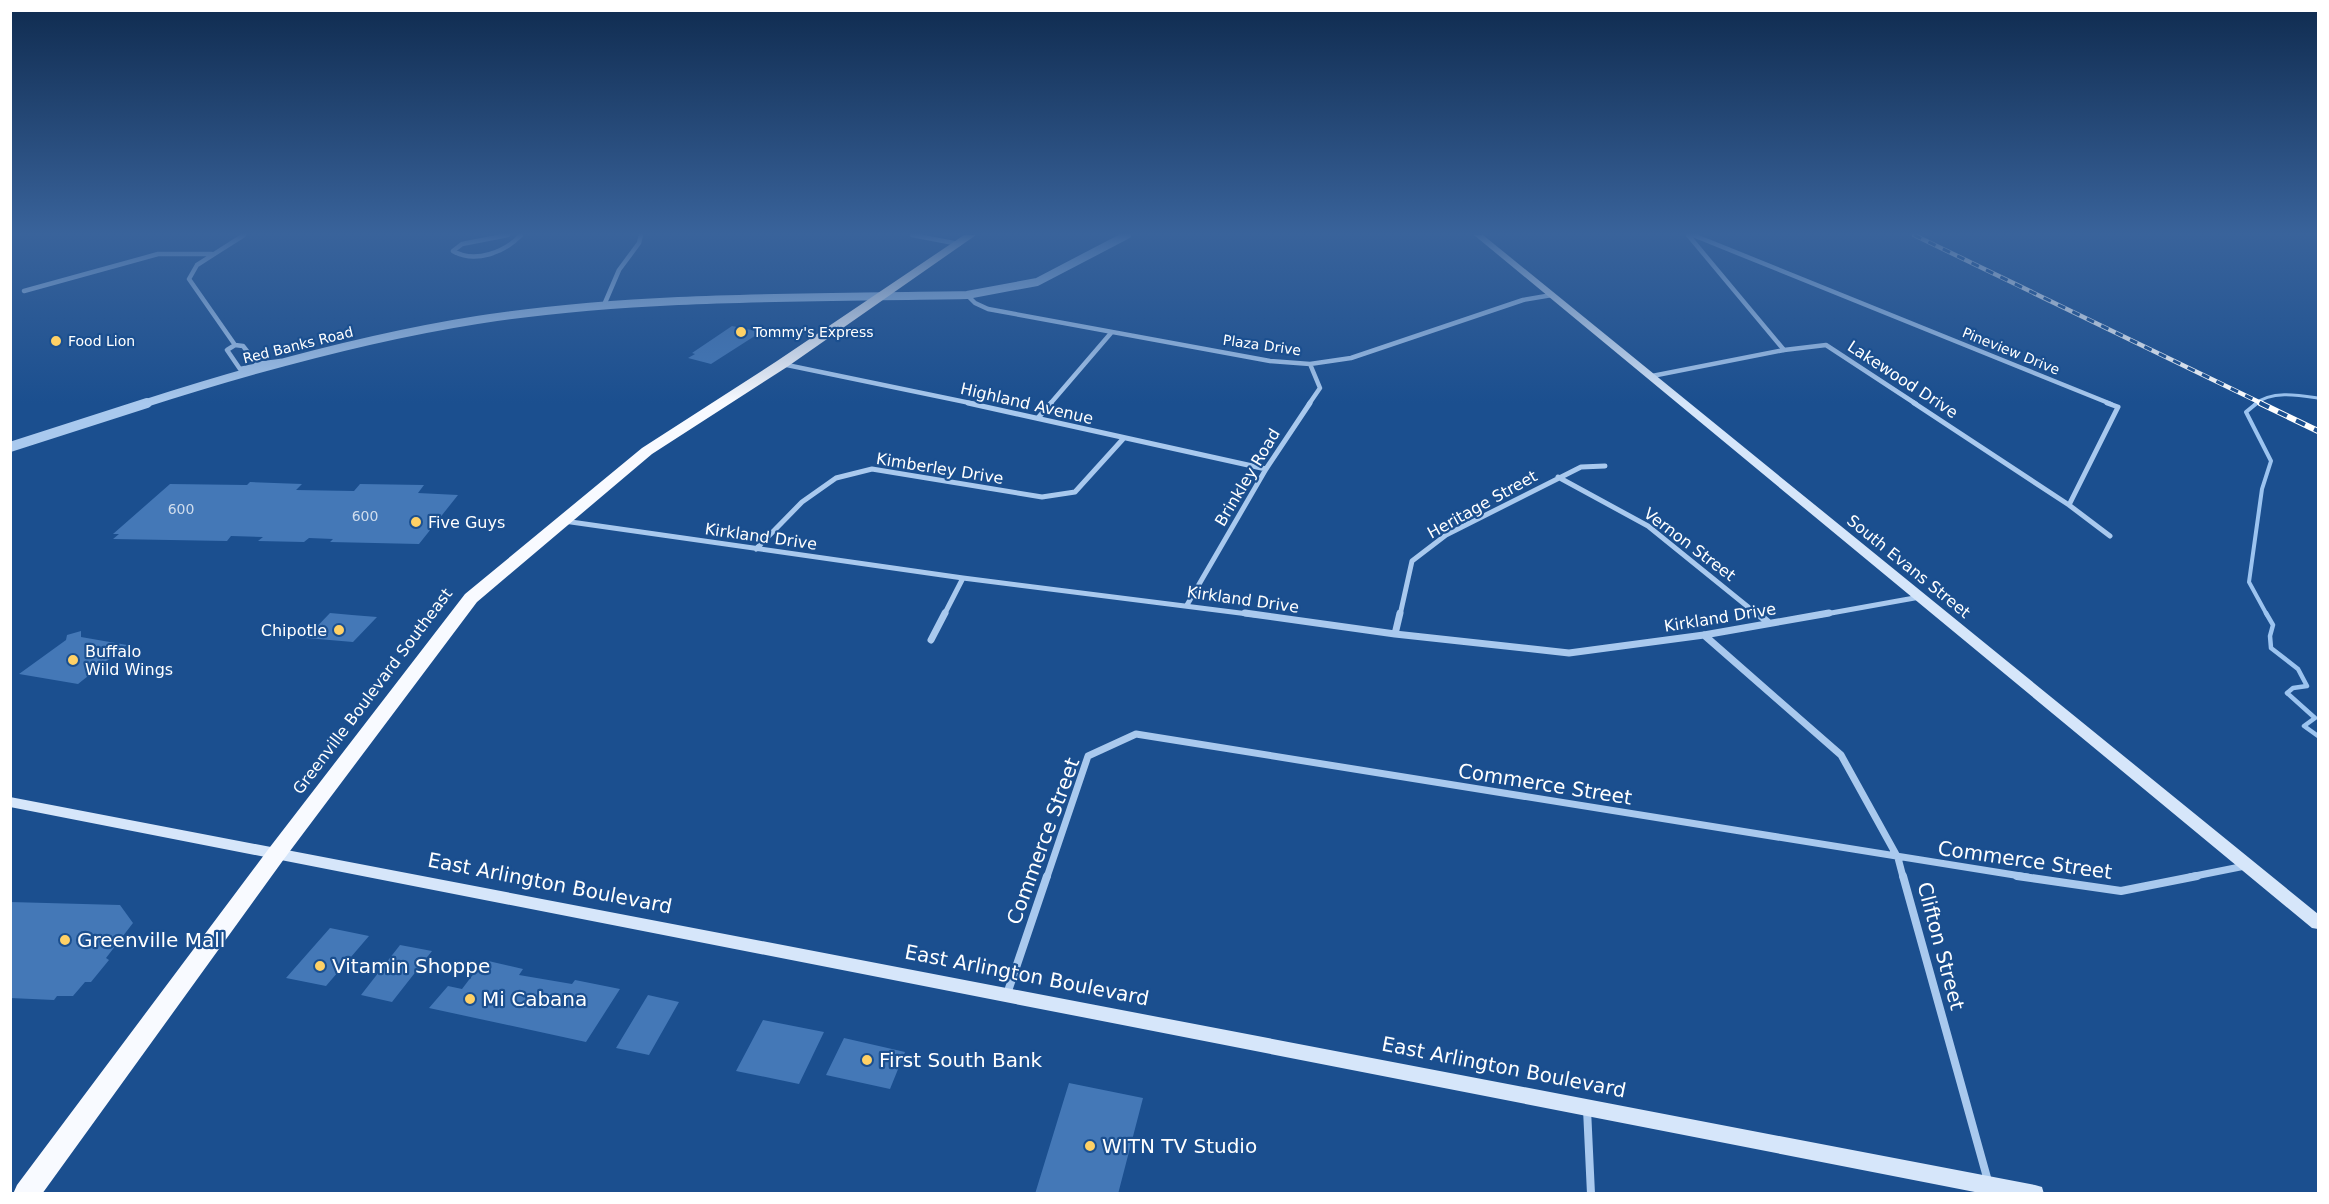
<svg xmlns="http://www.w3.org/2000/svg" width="2329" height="1204" font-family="'DejaVu Sans',sans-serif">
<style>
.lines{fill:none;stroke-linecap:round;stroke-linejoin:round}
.stream-far2{stroke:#9cc4f0;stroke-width:3}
.stream-far1{stroke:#9cc4f0;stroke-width:4}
.stream{stroke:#9cc4f0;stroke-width:4.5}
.building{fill:#4478b7}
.minor-far3{stroke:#a9c9ee;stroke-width:4.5}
.minor-far2{stroke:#a9c9ee;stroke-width:5}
.minor-far1{stroke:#a9c9ee;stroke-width:7}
.minor{stroke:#a9c9ee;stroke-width:8}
.tertiary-far1{stroke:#a9c9ee;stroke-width:8}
.tertiary{stroke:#a9c9ee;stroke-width:10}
.secondary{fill:#d6e6fa;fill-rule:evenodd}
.trunk{fill:#f8faff;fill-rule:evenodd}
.rail-far1-casing{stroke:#fff;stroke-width:4.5}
.rail-casing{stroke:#fff;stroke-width:6}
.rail-far1{stroke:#1b4f8f;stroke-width:3;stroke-dasharray:8;stroke-linecap:butt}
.rail{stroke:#1b4f8f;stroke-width:4;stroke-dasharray:10;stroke-linecap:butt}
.poi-dot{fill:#ffd166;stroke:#1b4f8f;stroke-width:2}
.labels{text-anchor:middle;stroke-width:4.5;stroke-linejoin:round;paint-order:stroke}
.far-poi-label{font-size:14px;fill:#fff;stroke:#1b4f8f;text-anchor:start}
.far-street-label{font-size:14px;fill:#fff;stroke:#1b4f8f}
.number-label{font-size:14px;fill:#d0dded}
.street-label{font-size:16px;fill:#fff;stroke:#1b4f8f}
.poi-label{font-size:16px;fill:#fff;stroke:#1b4f8f;text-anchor:start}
.near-street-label{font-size:20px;fill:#fff;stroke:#1b4f8f}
.near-poi-label{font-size:20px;fill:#fff;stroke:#1b4f8f;text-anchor:start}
</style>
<rect width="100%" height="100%" fill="#1b4f8f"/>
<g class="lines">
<!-- stream-far2 -->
<path class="stream-far2" d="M2255 404C2271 390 2299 395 2318 398"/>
<!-- stream-far1 -->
<path class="stream-far1" d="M2257 403 2246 412 2271 461 2262 489 2249 582 2267 615"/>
<!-- stream -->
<path class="stream" d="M2266 613 2273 625 2270 636 2271 648 2298 669 2307 686 2293 688 2287 693 2315 718 2304 726 2318 736"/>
</g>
<!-- building -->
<path class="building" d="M732 326 761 332 711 364 688 358 695 354 692 353Z
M250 482 302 484 296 490 354 491 360 484 424 485 418 493 458 495 419 544 330 542 333 539 309 538 304 542 258 541 263 537 231 536 227 541 113 539 119 534H113L170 484 247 485Z
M330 613 352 615 377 617 353 642 306 638Z
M81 631V637L127 645 78 684 19 674 66 640 67 635Z
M10 902 120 905 133 923 106 958 109 960 91 982H85L73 996H57L54 1000 10 998Z
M330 928 369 936 326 986 286 978Z
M400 945 432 951 392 1002 361 995Z
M484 960 523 969 519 975 572 984 575 980 620 989 586 1042 429 1008 448 986 462 989Z
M648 995 679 1002 649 1055 616 1048Z
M763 1020 824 1032 799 1084 736 1071Z
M844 1038 905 1052 890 1089 826 1075Z
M1069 1083 1143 1098 1118 1194H1035Z"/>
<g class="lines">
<!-- minor-far3 -->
<path class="minor-far3" d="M508 235 462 244 453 251C475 264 505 252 521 235
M912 235 959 244
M1688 235 1784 350
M1693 235 2111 404
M24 291 158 254H212
M967 295 975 303 988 309 1270 361 1310 364 1351 358 1523 300 1552 295
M604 305 619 270 639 243 641 235
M235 345 189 279 197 265 244 235
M235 345 243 346 257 364 281 361 240 369 227 350Z
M782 364 975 404
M1652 376 1784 350 1826 345 1916 404
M1050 404 1111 333
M1309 404 1320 388 1310 364"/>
<!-- minor-far2 -->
<path class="minor-far2" d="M968 403 1266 469
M1914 403 2069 505 2110 536
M1038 418 1051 403
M1558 477 1648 526 1758 615
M2069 505 2118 407 2107 403
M564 521 963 578 1256 615
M756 549 802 502 836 478 872 469 1042 497 1075 492 1123 439
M1187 605 1266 469 1310 403
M944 615 963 578
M1400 615 1412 561 1446 535 1581 467 1605 466
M1820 615 1920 597"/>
<!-- minor-far1 -->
<path class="minor-far1" d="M1245 613 1395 634 1569 653 1704 635 1829 613
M1757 613 1769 623
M1395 634 1400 613
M1704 635 1841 755 1898 858 1903 877
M931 640 945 613
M1047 877 1088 756 1136 734 2027 877
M2190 877 2245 866"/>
<!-- minor -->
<path class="minor" d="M1903 876 1988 1181
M2017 876 2121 891 2197 876
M1007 994 1047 876
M1587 1109 1591 1194"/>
<!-- tertiary-far1 -->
<path class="tertiary-far1" d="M143 404C252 369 363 338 477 320 639 295 804 298 967 295L1037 282 1127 235"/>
<!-- tertiary -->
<path class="tertiary" d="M10 447 147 403"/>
<!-- secondary -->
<path class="secondary" d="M1474 235H1483L2318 914V929L2312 928Z
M10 797 2035 1185 2042 1187 2044 1194H1985L10 807Z"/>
<!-- trunk -->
<path class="trunk" d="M964 235H976L787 367 652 454 477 602 284 859 42 1194H13L17 1185 270 847 465 594 642 448 777 361Z"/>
<defs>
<path id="rail-far1" d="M1914 235 2263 404"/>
<path id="rail" d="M2260 403 2318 431"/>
</defs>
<!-- rail-far1 casing -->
<use href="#rail-far1" class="rail-far1-casing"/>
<!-- rail casing -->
<use href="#rail" class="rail-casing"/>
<!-- rail-far1 -->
<use href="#rail-far1" class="rail-far1"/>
<!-- rail -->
<use href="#rail" class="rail"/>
</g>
<!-- sky -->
<linearGradient id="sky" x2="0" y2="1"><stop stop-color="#0f2b4f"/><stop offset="0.58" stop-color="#39639b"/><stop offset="1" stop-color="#39639b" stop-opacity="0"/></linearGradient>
<rect width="2329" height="403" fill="url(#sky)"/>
<!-- markers -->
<g class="poi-dot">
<circle cx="741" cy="332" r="6"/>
<circle cx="56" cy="341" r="6"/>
<circle cx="416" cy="522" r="6"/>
<circle cx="339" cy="630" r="6"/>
<circle cx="73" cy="660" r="6"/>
<circle cx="65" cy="940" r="6"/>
<circle cx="320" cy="966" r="6"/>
<circle cx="470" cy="999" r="6"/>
<circle cx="867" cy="1060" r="6"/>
<circle cx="1090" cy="1146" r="6"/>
</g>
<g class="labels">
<!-- far-poi labels -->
<g class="far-poi-label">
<text x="753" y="337">Tommy's Express</text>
<text x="68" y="346">Food Lion</text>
</g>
<!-- far-street labels -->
<g class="far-street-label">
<text transform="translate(298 345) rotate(-14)" y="5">Red Banks Road</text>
<text transform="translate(1262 345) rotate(8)" y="5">Plaza Drive</text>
<text transform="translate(2011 351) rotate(22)" y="5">Pineview Drive</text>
</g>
<!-- number labels -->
<g class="number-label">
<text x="181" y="514">600</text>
<text x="365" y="521">600</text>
</g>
<!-- street labels -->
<g class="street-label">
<text transform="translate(1903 379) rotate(33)" y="6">Lakewood Drive</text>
<text transform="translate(1027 403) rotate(13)" y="6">Highland Avenue</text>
<text transform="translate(940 468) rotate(9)" y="6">Kimberley Drive</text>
<text transform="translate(1247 477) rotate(-59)" y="6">Brinkley Road</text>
<text transform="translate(1482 504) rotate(-29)" y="6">Heritage Street</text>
<text transform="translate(761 536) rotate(8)" y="6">Kirkland Drive</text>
<text transform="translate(1690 544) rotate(37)" y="6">Vernon Street</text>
<text transform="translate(1909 566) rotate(39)" y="6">South Evans Street</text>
<text transform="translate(1243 599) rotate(8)" y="6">Kirkland Drive</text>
<text transform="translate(1720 617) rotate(-9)" y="6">Kirkland Drive</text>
<text transform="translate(372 691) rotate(-53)" y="6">Greenville Boulevard Southeast</text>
</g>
<!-- poi labels -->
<g class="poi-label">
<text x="428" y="528">Five Guys</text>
<text x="327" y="636" text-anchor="end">Chipotle</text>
<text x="85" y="657">Buffalo<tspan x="85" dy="18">Wild Wings</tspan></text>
</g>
<!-- near-street labels -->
<g class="near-street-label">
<text transform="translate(1545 784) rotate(9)" y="7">Commerce Street</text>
<text transform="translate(1043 841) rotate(-70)" y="7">Commerce Street</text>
<text transform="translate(2025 860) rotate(8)" y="7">Commerce Street</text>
<text transform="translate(550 883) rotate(11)" y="7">East Arlington Boulevard</text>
<text transform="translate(1941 946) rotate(75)" y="7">Clifton Street</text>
<text transform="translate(1027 975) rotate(11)" y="7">East Arlington Boulevard</text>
<text transform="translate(1504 1067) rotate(11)" y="7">East Arlington Boulevard</text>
</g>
<!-- near-poi labels -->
<g class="near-poi-label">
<text x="77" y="947">Greenville Mall</text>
<text x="332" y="973">Vitamin Shoppe</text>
<text x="482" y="1006">Mi Cabana</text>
<text x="879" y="1067">First South Bank</text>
<text x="1102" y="1153">WITN TV Studio</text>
</g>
</g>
<!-- border -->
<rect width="2329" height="1204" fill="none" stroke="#ffffff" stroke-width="24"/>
</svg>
